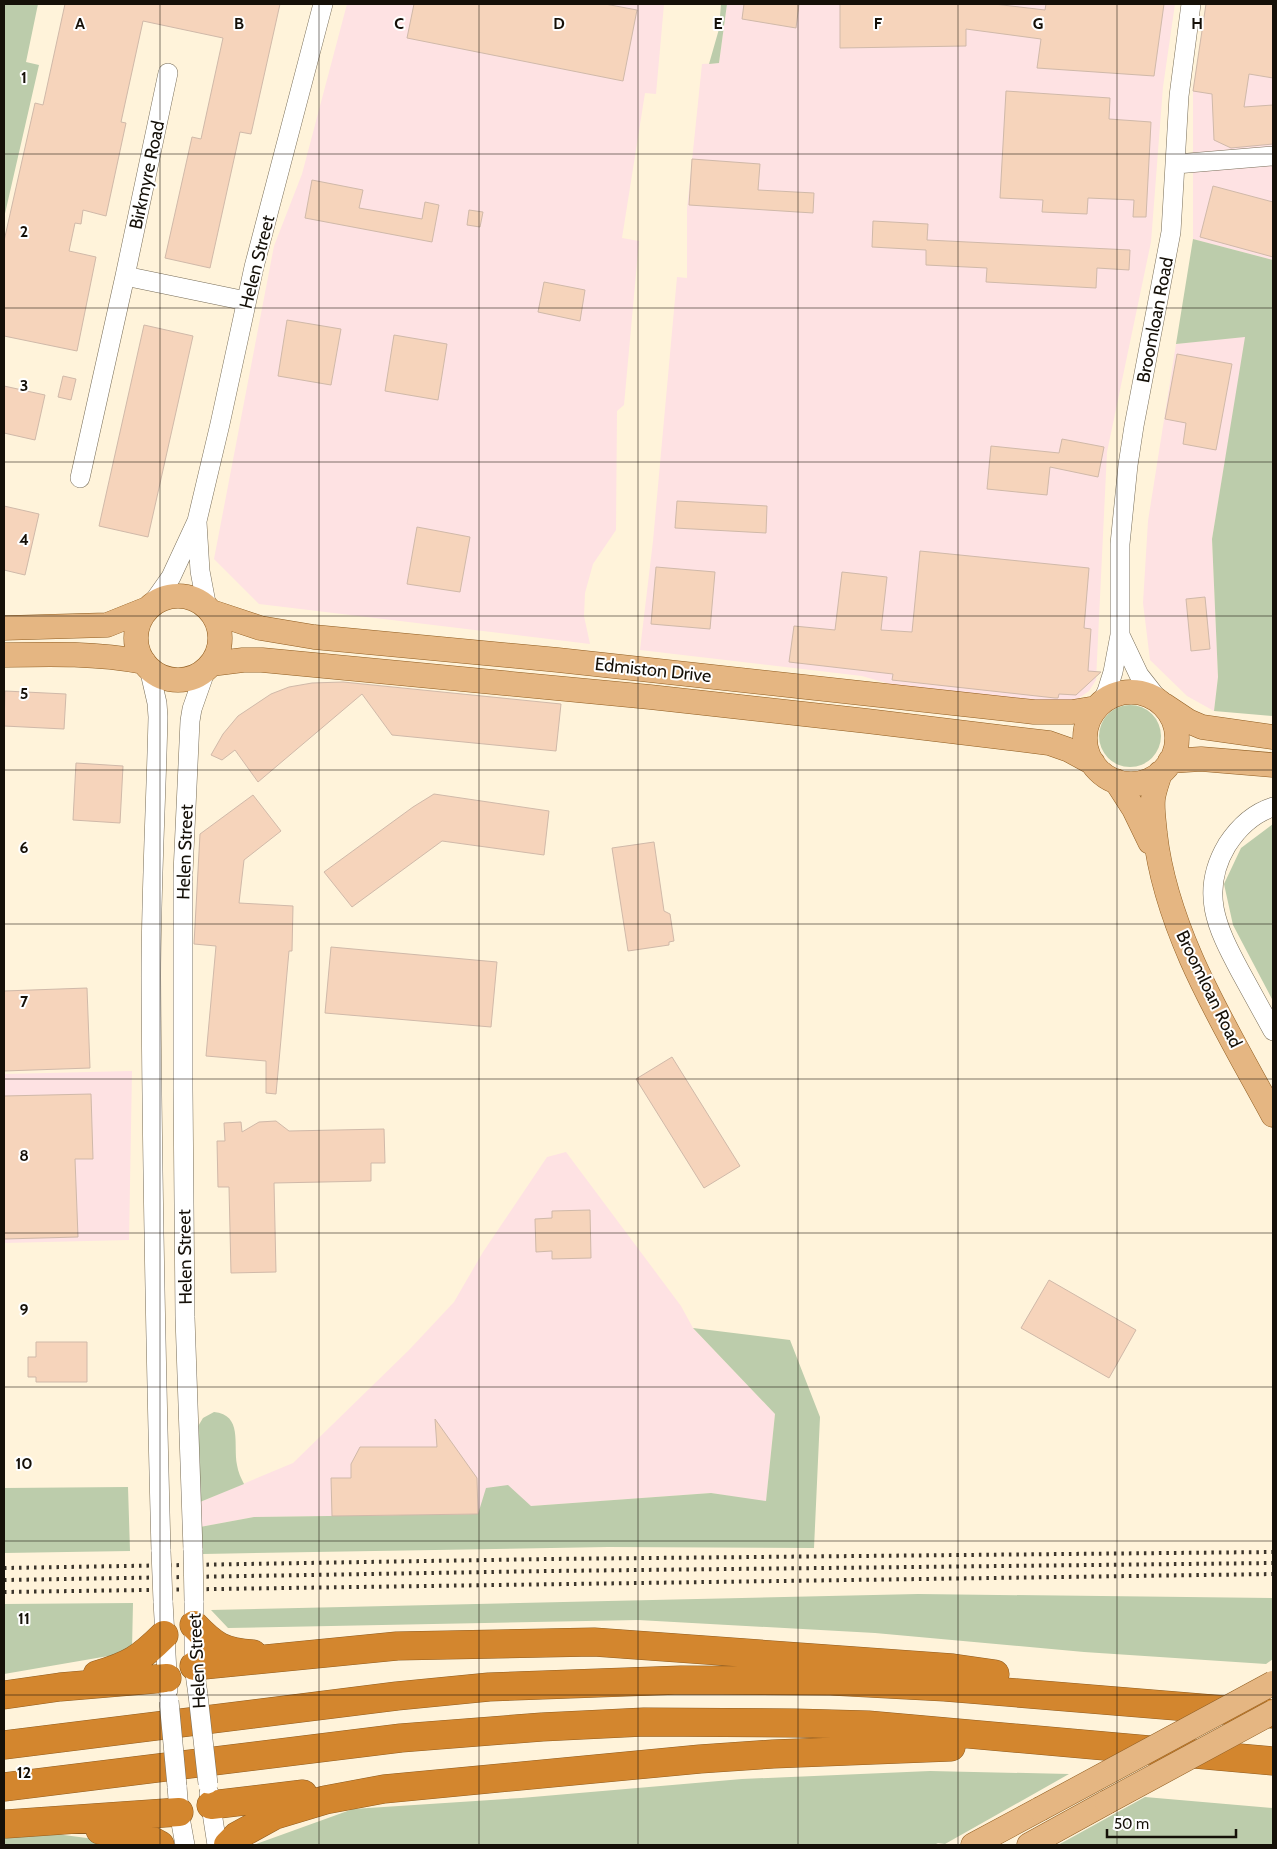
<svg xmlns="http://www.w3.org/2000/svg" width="1277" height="1849" font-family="Cabin,sans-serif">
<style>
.industrial{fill:#fee2e3}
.green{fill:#bcccab}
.building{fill:#f6d4bb;stroke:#d0b9a9}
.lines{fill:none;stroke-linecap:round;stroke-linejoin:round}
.minor-casing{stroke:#786d58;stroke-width:20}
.major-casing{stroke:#905d21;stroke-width:25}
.highway-casing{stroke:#905d21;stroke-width:29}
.minor{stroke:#fff;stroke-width:19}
.major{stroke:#e5b682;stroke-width:24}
.highway{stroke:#d3862e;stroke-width:28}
.rail{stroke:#3c352b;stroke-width:4;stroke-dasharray:2.5 5;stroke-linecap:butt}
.minor-bridge-casing{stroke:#786d58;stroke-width:20;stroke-linecap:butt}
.major-bridge-casing{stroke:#905d21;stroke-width:25;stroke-linecap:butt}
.minor-bridge{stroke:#fff;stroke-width:19}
.major-bridge{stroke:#e5b682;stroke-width:24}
.grid{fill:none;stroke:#151008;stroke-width:1;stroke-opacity:0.55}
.labels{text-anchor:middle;stroke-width:4;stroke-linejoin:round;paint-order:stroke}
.street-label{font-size:18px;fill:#151008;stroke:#fff}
.grid-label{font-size:16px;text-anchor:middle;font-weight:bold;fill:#151008;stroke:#fff;stroke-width:4;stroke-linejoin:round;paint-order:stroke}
</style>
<rect width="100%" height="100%" fill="#fff3da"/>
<!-- industrial -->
<path class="industrial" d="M347 4H664L656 94 645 93 622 238 639 241 624 405 617 411 616 530 593 564 585 593 584 616 590 644 259 604 214 559 274 246 302 174Z
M727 4H1175L1163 87 1151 242 1107 452 1096 680 1089 691 1076 700 1063 703 910 690 862 676 640 650 653 541 677 277 687 278V209L702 64 719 63Z
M1206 4H1273V260L1193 239V91Z
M1246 336 1212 539 1218 677 1214 711 1187 696 1150 660 1143 603 1148 521 1176 344Z
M132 1071 129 1240 4 1243V1074Z
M566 1152 681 1306 693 1328 775 1414 766 1502 711 1493 531 1506 478 1514 254 1517 200 1527V1502L293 1463 409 1350 454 1302 483 1252 547 1157Z"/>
<!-- green -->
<path class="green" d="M4 4H38L26 62 39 65 4 218Z
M721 4H727L719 63 709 64 719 29Z
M1193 239 1273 260V716L1214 711 1218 677 1212 539 1245 337 1176 344Z
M1099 736a31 31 0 1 1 62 0a31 31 0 1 1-62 0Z
M1273 824V1001L1233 925 1224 884 1241 848Z
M693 1328 790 1340 820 1417 814 1548 608 1547 203 1554 200 1527 254 1517 478 1514 486 1488 508 1485 531 1506 711 1493 766 1501 775 1414Z
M214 1412C243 1415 233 1444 237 1465 238 1472 241 1478 244 1484L200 1502 197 1428 203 1418Z
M128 1487 130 1551 4 1553V1488Z
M918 1594 1273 1598V1659L1266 1664 1084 1652 875 1633 638 1620 228 1628 211 1610Z
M133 1603 132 1649 120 1654 4 1674V1604Z
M930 1771 1069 1774 945 1844 938 1843 934 1845H413L394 1844 391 1845H253L353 1809 521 1798 742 1779Z
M1145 1797 1273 1808V1845H1058Z
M56 1834 133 1844 135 1845H4V1836Z"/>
<!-- building -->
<path class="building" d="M65 4H280L251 134 240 132 210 268 165 258 192 137 201 139 223 38 143 21 121 122 126 123 106 216 83 210 81 224 75 223 69 251 96 257 77 351 4 336V241L35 103 43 105Z
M414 4H605L637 10 623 81 407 38Z
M744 4H799L796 28 742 19Z
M840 4H994L1045 10 1046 4H1164L1154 76 1037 68 1041 39 966 29V46L840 48Z
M1206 4H1273V78L1249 74 1244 107 1273 105V144L1231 148 1214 140 1212 94 1193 91Z
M1006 91 1110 98 1109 119 1151 122 1146 217H1133L1134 200 1088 198 1087 214 1042 212 1043 200 1000 198Z
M692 159 760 164 758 190 814 193 813 213 689 205Z
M312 180 363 190 359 208 422 219 425 202 439 205 432 242 305 218Z
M1213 186 1273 202V257L1200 237Z
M469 210 483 212 480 227 467 225Z
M873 221 928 224 927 240 1130 250 1129 270 1097 268 1096 288 986 282 987 268 926 265V250L872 247Z
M544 282 585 290 580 321 538 312Z
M287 320 341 329 331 385 278 376Z
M144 325 193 336 148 537 99 526Z
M394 335 447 344 438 400 385 391Z
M1177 354 1232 364 1216 450 1183 444 1186 423 1165 419Z
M63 376 76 379 71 400 58 397Z
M4 386 45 395 35 440 4 433Z
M1062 439 1104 447 1098 477 1050 467 1047 495 987 489 991 446 1059 453Z
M677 501 767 506 766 533 675 528Z
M4 506 39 514 25 575 4 570Z
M417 527 470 537 460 592 407 584Z
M920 551 1089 568 1084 628 1091 629 1088 671 1101 672 1076 695 1059 694 1058 698H1055L892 680 893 674 789 662 794 626 835 630 842 572 887 577 881 630 912 632Z
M656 567 715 572 710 629 651 624Z
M1205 597 1210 649 1191 651 1186 599Z
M343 682 561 704 556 751 392 735 362 694 258 782 235 750 222 760 211 755 223 734 238 716 271 694 289 687 312 683Z
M5 691 66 694 64 729 4 726Z
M76 763 123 766 120 823 73 820Z
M434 794 549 811 544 855 442 841 352 907 324 872 413 807Z
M253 795 281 831 244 860 239 903 293 906 292 951H289L276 1094 266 1093V1061L206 1056 216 946 194 944 200 834Z
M654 842 664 911 670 914 674 941 669 942V945L628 951 612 848Z
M331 947 497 962 491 1027 325 1013Z
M87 988 90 1068 4 1071V991Z
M672 1057 740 1166 704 1188 636 1079Z
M91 1094 93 1159H75L78 1237 4 1239V1096Z
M276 1121 289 1131 384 1129 385 1163H371V1181L274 1183 276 1272 231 1273 229 1187H218L217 1141H225L224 1123 241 1122 242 1132 259 1122Z
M590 1210 591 1258 552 1259V1251L536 1252 535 1219 552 1218V1211Z
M1049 1280 1136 1330 1109 1378 1021 1328Z
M36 1342H87V1382H36V1377H28V1357H36Z
M435 1419 477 1478 478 1514 332 1516 331 1478H351V1464L360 1447H437Z"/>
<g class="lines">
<defs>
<path id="minor" d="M1176 164 1273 156
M125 276 246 301
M80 478 125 276 168 73
M197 522 200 571 207 608
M152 604 171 577 197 521 220 424 254 267 323 4
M1120 635 1139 675 1161 703
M149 668 157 703 158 717C156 804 151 890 151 977 152 1168 156 1360 161 1551
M1102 702 1107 691 1113 672 1120 635V544L1128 465 1134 426 1171 232 1179 96 1191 4
M1273 807C1254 813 1238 828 1227 845 1199 892 1217 928 1240 971 1251 991 1262 1011 1273 1031
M193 1550 185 1317 183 1089V873L190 721 192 709 206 669
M163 1601 168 1690
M194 1601V1666L198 1695
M177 1786 179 1812 185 1845
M209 1793 217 1845"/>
<path id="major" d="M136 638a42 42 0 1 1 84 0a42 42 0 1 1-84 0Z
M212 612 260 628 314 637 558 660 1034 712H1072L1096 708
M4 628 107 625 147 609
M4 655C52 654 96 653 144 662
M211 664 243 660H262L650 697 867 721 1049 743 1069 750 1093 763
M1085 738a46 46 0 1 1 92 0a46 46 0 1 1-92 0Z
M1164 705 1188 721 1202 727 1273 737
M1170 761 1201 759 1273 765
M1160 773C1158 781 1154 790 1153 799 1152 810 1154 821 1155 833 1166 933 1226 1028 1273 1115
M1116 781 1134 809 1150 842
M973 1845 1040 1809
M1029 1845 1107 1802"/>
<path id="highway" d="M194 1625C214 1646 223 1652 253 1654
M194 1666 397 1646 594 1642 953 1668 995 1674
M97 1675C130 1665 140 1659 164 1635
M4 1695 60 1687 167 1678
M4 1745 397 1696 489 1687 681 1680 831 1681 945 1687 1273 1714
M4 1787 401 1738 542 1727 644 1722 795 1723 868 1725 1273 1761
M211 1805 303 1794
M6 1824 179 1812
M100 1830C122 1831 141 1834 160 1845
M228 1845 237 1836 275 1815 325 1800 384 1789 700 1759 773 1754 951 1747"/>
</defs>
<!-- minor casing -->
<use href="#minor" class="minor-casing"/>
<!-- major casing -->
<use href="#major" class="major-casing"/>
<!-- highway casing -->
<use href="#highway" class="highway-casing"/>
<!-- minor -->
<use href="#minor" class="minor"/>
<!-- major -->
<use href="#major" class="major"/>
<!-- highway -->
<use href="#highway" class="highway"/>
<!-- rail -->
<path class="rail" d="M4 1568 547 1559 1273 1552
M4 1580 549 1571 1273 1563
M4 1592 1273 1574"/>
<defs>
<path id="minor-bridge" d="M193 1550 194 1601
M161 1551 163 1601
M198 1695 208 1784
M169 1701 177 1786"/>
<path id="major-bridge" d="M1107 1802 1273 1712
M1040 1809 1273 1683"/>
</defs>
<!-- minor-bridge casing -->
<use href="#minor-bridge" class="minor-bridge-casing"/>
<!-- major-bridge casing -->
<use href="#major-bridge" class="major-bridge-casing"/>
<!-- minor-bridge -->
<use href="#minor-bridge" class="minor-bridge"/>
<!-- major-bridge -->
<use href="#major-bridge" class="major-bridge"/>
</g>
<!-- grid -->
<path class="grid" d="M160 4V1845M319 4V1845M479 4V1845M638 4V1845M798 4V1845M958 4V1845M1117 4V1845M4 154H1273M4 308H1273M4 462H1273M4 616H1273M4 770H1273M4 924H1273M4 1079H1273M4 1233H1273M4 1387H1273M4 1541H1273M4 1695H1273"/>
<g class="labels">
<!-- street labels -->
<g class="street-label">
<text transform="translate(147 175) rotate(-78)" y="6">Birkmyre Road</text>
<text transform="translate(257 262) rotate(-76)" y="6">Helen Street</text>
<text transform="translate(1155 320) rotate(-79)" y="6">Broomloan Road</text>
<text transform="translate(653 670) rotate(6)" y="6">Edmiston Drive</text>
<text transform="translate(185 852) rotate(-88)" y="6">Helen Street</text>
<text transform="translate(1209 989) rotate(64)" y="6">Broomloan Road</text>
<text transform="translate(185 1257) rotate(-91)" y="6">Helen Street</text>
<text transform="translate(197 1661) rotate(-93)" y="6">Helen Street</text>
</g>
</g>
<g class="grid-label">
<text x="80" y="29">A</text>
<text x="239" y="29">B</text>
<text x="399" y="29">C</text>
<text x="559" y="29">D</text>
<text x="718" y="29">E</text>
<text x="878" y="29">F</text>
<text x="1038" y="29">G</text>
<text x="1197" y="29">H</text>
<text x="24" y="83">1</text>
<text x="24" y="237">2</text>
<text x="24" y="391">3</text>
<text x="24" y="545">4</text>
<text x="24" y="699">5</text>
<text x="24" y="853">6</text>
<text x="24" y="1007">7</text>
<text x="24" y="1161">8</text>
<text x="24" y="1315">9</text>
<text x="24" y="1469">10</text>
<text x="24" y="1624">11</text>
<text x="24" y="1778">12</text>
</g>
<!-- border -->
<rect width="1277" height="1849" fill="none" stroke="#151008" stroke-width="10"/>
<!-- scale -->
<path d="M1107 1829v8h129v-8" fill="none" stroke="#151008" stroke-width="2.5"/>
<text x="1114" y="1829" font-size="15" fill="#151008" stroke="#ffffff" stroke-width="4" paint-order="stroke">50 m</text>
</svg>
